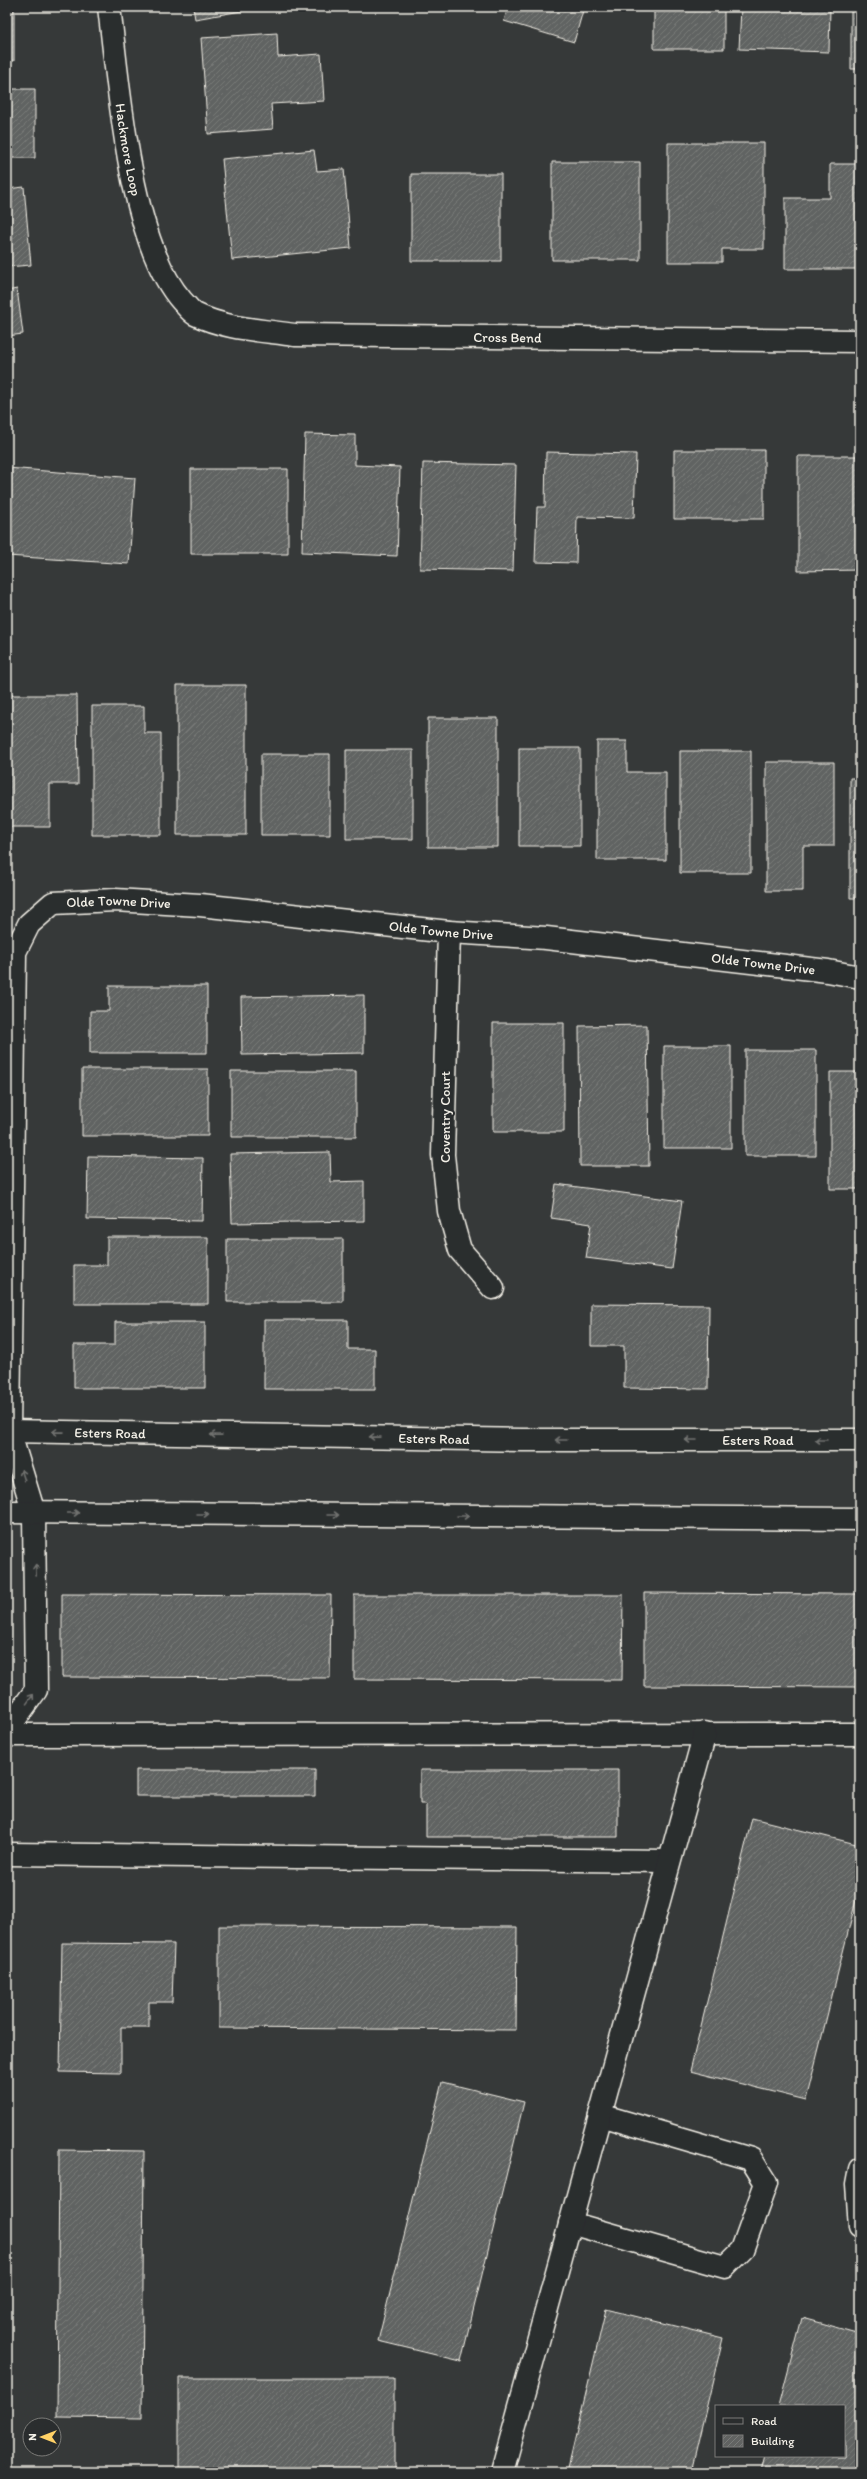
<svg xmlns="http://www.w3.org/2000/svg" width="867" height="2479" font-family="Itim,sans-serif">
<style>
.building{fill:url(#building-hatch);stroke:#f4f1e8}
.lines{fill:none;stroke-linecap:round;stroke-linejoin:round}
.minor-casing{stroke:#f4f1e8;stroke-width:25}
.major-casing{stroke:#f4f1e8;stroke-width:25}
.minor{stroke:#2a2d2e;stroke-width:22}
.major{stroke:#2a2d2e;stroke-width:22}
.oneway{stroke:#71726f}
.labels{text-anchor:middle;stroke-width:4;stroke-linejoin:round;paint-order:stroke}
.street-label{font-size:14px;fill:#f4f1e8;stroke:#2a2d2e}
</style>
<defs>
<pattern id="building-hatch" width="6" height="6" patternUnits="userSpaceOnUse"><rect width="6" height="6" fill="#616362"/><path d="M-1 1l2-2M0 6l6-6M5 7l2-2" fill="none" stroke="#787a78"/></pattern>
</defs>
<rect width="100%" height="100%" fill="#363939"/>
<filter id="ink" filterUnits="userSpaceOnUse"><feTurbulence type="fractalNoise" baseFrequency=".025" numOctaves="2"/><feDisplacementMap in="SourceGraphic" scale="8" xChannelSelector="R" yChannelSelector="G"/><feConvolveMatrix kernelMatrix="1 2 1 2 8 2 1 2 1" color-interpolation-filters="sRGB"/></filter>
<g filter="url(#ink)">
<!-- building -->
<path class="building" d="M7 7H14V61H7Z
M193 7H265L195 19Z
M508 7H584L574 42 504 21Z
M654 7H724V49H654Z
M741 7H830L829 52 739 49Z
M851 7H860V69H851Z
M277 33 278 57 321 54 324 101 271 104 273 129 208 134 201 38Z
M7 89H35V158H7Z
M668 143H764V249H722V262H668Z
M314 150 317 171 344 169 351 248 232 260 222 159Z
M552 162H640V260H552Z
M830 164H860V269H785V198H830Z
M411 174H501V261H411Z
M24 187 31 265 7 267V189Z
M17 289 23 334 7 336V291Z
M305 434 355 435V465L400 467 397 556 302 552Z
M674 450H764V519H674Z
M546 452 636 454 634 518 577 517 576 563 535 562 537 507H545Z
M798 456H860V570L798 571Z
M423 463 516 465 513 571 420 569Z
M7 468 135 478 129 564 7 556Z
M191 469H288V554H191Z
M177 685H246V835H177Z
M9 695H77L78 784H50V827H9Z
M92 706H144V733H161V835H92Z
M428 718H498V847H428Z
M597 741H627V772H666V860H597Z
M519 748H580V846H519Z
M346 750H413V839H346Z
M680 751H751V873H680Z
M261 754H330V835H261Z
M766 762H834V846H803V891H766Z
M850 778H860V898H850Z
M109 986H207V1053H90V1011H109Z
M364 995V1053L242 1055 241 997Z
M493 1023H564V1132H493Z
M647 1025 649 1166H580L579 1026Z
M664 1046H731V1148H664Z
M745 1050H816V1156H745Z
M82 1069H208V1136H82Z
M231 1071H356V1137H231Z
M830 1072H860V1189H830Z
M330 1152 331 1182 364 1181V1221L232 1223 230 1154Z
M88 1156 203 1158 202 1221 87 1219Z
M556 1184 682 1201 672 1269 586 1258 591 1224 551 1218Z
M107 1237H208V1304H74V1265H107Z
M227 1239H343V1302H227Z
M591 1304 709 1305 708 1389 624 1388V1346H591Z
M264 1320H348V1349H375V1389H264Z
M115 1322H205V1388H74V1345H115Z
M644 1593 858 1594V1687L644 1686Z
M62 1594 331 1595 330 1678 62 1677Z
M354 1595H623L622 1680 354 1679Z
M136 1770H315V1796H136Z
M420 1770H618V1837H426V1804H420Z
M752 1818 860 1845V1884L806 2100 690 2071Z
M219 1926 517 1927 516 2030 219 2028Z
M62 1943 174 1944 172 2002H149V2027H121V2073L60 2072Z
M442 2082 524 2102 461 2361 378 2341Z
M59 2150 144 2151 142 2418 57 2417Z
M606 2309 723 2338 691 2472H567Z
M802 2318 860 2334V2472H762L766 2456H844V2406H779Z
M179 2378H394V2470H179Z"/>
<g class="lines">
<defs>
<g id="minor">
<path id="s1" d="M109 7C119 86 129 241 182 301 186 305 190 311 195 314 225 329 261 330 295 335L860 341"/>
<path d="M449 932 443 1155 449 1211 460 1250 493 1288"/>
<path id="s2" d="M7 1730 36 1690 34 1513 9 1431 15 952 29 924 53 903 115 900 200 905 449 932 546 938 828 971 860 977"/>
<path d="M7 1735 860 1734"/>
<path d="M7 1854 669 1861"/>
<path d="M860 2169 857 2185 860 2226"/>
<path d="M570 2223 725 2267 742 2250 766 2183 751 2159 600 2115"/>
<path d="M502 2472 705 1733"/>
</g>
<g id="major">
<path id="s3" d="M7 1431 523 1440H860"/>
<path d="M7 1512 860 1519"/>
</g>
</defs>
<!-- minor casing -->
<use href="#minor" class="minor-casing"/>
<!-- major casing -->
<use href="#major" class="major-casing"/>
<!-- minor -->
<use href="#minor" class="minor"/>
<!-- major -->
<use href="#major" class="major"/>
</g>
<!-- one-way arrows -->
<defs><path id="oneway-shaft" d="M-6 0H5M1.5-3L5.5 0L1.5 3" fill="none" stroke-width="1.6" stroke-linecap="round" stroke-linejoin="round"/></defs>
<g class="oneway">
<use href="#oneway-shaft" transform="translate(58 1432) rotate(-179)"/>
<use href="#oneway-shaft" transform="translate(216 1435) rotate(-179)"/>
<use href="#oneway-shaft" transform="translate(375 1437) rotate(-179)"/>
<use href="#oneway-shaft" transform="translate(561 1440) rotate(180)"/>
<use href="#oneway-shaft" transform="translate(691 1440) rotate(180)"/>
<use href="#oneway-shaft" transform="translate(821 1440) rotate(180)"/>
<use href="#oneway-shaft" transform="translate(23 1475) rotate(-107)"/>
<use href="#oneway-shaft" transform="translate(73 1513)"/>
<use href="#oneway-shaft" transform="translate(203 1514)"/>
<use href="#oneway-shaft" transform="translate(333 1515)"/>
<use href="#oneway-shaft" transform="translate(463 1516)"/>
<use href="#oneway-shaft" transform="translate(36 1570) rotate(-92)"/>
<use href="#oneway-shaft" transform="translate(30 1699) rotate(-54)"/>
</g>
</g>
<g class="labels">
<!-- street labels -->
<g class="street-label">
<text dy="5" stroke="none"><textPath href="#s1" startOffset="144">Hackmore Loop</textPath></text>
<text dy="5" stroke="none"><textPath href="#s1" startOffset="640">Cross Bend</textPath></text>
<text dy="5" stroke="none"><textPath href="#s2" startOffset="920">Olde Towne Drive</textPath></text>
<text dy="5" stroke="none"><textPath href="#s2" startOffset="1244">Olde Towne Drive</textPath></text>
<text dy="5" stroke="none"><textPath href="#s2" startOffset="1568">Olde Towne Drive</textPath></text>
<text transform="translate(445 1117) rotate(-90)" y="5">Coventry Court</text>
<text dy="5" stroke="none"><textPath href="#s3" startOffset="103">Esters Road</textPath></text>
<text dy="5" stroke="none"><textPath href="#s3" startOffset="427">Esters Road</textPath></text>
<text dy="5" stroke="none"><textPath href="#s3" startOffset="751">Esters Road</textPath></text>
</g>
</g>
<!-- margin -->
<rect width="867" height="2479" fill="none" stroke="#2a2d2e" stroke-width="24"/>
<rect x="12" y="12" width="843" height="2455" fill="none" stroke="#f4f1e8" stroke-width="1.5" filter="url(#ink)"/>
<!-- legend -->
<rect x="715" y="2405" width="130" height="52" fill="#2a2d2e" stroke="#7b7b78"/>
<rect x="723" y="2418" width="20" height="6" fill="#2a2d2e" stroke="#7b7b78"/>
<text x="751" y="2425" font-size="12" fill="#f4f1e8">Road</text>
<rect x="723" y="2435" width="20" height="12" fill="url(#building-hatch)" stroke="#7b7b78"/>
<text x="751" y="2445" font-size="12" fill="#f4f1e8">Building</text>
<!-- north arrow -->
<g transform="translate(42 2437) rotate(270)"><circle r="19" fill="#2a2d2e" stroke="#7b7b78"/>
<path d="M0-3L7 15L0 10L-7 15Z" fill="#ffd166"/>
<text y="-6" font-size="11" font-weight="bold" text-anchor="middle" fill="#f4f1e8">N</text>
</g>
</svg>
